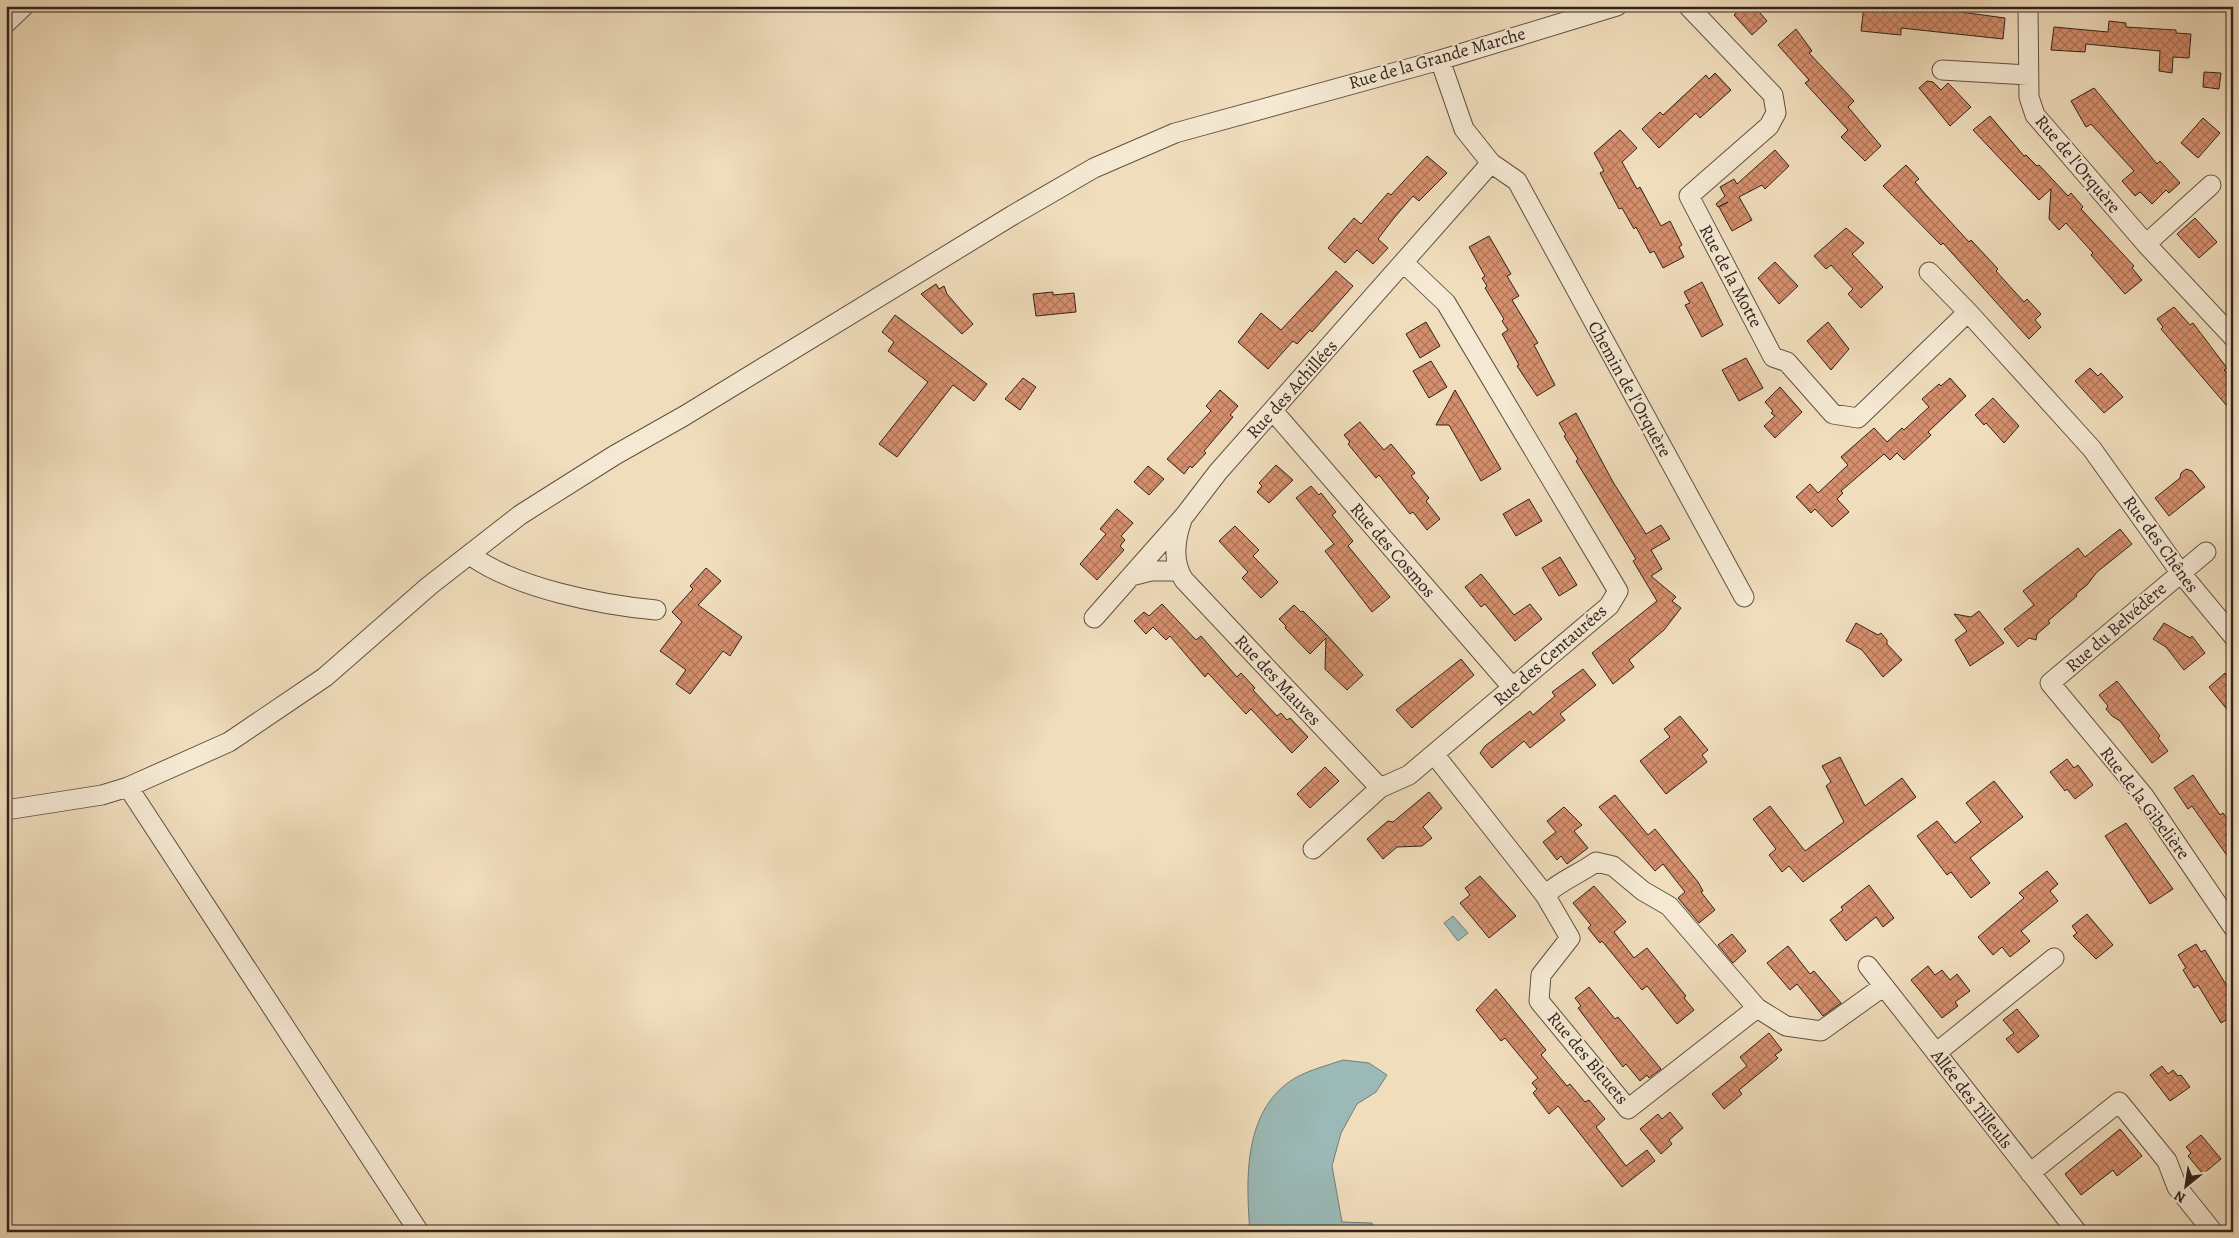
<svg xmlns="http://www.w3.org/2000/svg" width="2239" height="1238" font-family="Alegreya,serif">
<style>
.water{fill:#9bbab7;stroke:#717d79}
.building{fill:url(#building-cross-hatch);stroke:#31221c}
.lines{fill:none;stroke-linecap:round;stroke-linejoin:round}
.minor-casing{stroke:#615144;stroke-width:21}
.minor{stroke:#f5e9d3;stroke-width:19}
.labels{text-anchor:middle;stroke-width:4;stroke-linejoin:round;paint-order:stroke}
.street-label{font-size:18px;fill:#31221c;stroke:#f5e9d3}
</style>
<defs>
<pattern id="building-cross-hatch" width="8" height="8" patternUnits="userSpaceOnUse" patternTransform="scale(1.25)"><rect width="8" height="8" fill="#d68f6d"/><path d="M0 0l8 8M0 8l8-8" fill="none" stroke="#ae7459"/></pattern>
</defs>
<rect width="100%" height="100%" fill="#f0ddbc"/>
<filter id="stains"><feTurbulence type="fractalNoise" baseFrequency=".004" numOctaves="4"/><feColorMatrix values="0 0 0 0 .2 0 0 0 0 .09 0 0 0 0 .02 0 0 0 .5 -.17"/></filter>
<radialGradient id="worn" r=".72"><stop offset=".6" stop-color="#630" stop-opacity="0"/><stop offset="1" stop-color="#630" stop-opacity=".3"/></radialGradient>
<!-- water -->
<path class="water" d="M1453 916 1468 933 1458 941 1444 923Z
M1343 1060 1369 1063 1387 1075 1376 1092 1357 1104 1341 1133 1332 1166 1342 1222 1372 1223 1375 1232H1250C1246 1182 1243 1115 1289 1082 1304 1071 1326 1066 1343 1060Z"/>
<!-- building -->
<path class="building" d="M1743 6H1754L1767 21 1752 35 1734 15Z
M1864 6 1922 12 1923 7 2005 18 2003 39 1901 28V35L1861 31Z
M2109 21 2126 23V27L2176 30V33L2191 34 2189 58 2173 57 2172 73 2159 71 2160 51 2086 44 2085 52 2051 50 2054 27 2108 32Z
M1796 29 1812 51 1809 53 1854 101 1848 107 1881 146 1865 161 1841 137 1848 130 1805 83 1809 80 1778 45Z
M2204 72 2221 73 2219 89 2203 87Z
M1715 73 1731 90 1700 118 1696 113 1659 148 1642 129 1660 112 1663 115 1706 75 1709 79Z
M1927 81 1933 82 1941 90 1948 83 1971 107 1950 126 1919 88Z
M2094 88 2157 164 2160 161 2180 183 2169 193 2166 190 2152 204 2140 192 2135 196 2122 181 2134 171 2091 124 2086 127 2071 101Z
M1990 116 2024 156 2026 155 2037 166 2039 165 2068 196 2071 193 2083 207 2081 209 2134 266 2132 268 2142 280 2125 294 2091 255 2093 253 2066 223 2059 230 2049 219 2051 189 2039 200 1973 130Z
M2203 118 2220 133 2198 158 2181 143Z
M1620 130 1637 148 1622 162 1637 189 1640 187 1661 226 1670 221 1682 245 1679 247 1684 257 1663 268 1654 251 1650 253 1636 227 1634 229 1622 208 1619 209 1600 173 1604 171 1594 153Z
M1775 150 1789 166 1765 189 1762 185 1739 197 1752 220 1732 231 1719 207 1728 202 1718 207 1716 204 1725 196 1720 187 1734 179 1737 184Z
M1427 156 1447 173 1419 201 1413 196 1394 218 1378 239 1388 248 1373 264 1357 250 1345 263 1328 248 1354 218 1361 224 1388 193 1391 195Z
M1906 165 1919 179 1915 182 1926 195 1969 242 1971 240 1998 269 1996 271 2024 302 2027 299 2041 314 2035 320 2041 327 2029 339 1943 243 1941 245 1883 186Z
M2195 218 2217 242 2199 258 2177 234Z
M1846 228 1864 243 1852 254 1883 287 1861 308 1848 294 1853 289 1831 265 1826 269 1814 256Z
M1489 236 1511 274 1507 276 1519 296 1512 300 1538 343 1534 345 1555 385 1537 396 1517 366 1519 365 1502 334 1508 330 1502 321 1504 319 1485 288 1487 286 1482 278 1485 276 1469 247Z
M1775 262 1798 286 1779 304 1758 278Z
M1336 271 1353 286 1312 332 1310 330 1297 344 1293 341 1268 369 1238 342 1261 313 1281 330Z
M1702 282 1723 325 1702 337 1685 305 1690 303 1684 292Z
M936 284 939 289 944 286 947 294 973 324 962 334 921 294Z
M1053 292V295L1074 293 1076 312 1036 316 1033 294Z
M2174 307 2190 325 2193 323 2227 368 2224 370 2233 380V413L2161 329 2163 327 2157 319Z
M895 315 987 384 974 401 953 385 897 457 879 444 928 382 888 351 894 342 882 332Z
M1426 322 1440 346 1420 358 1406 334Z
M1828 322 1849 349 1831 370 1807 341Z
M1746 358 1763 388 1739 401 1722 370Z
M1431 361 1447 387 1429 398 1413 371Z
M2090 368 2098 376 2101 373 2123 397 2104 413 2075 381Z
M1023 378 1036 387 1020 410 1005 399Z
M1950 378 1966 396 1928 432 1931 435 1904 460 1897 453 1890 460 1884 454 1841 491 1843 493 1837 499 1849 512 1832 527 1815 509 1811 513 1796 497 1810 484 1818 493 1848 465 1841 457 1874 428 1887 442 1902 428 1904 430 1929 407 1922 399 1939 384 1941 386Z
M1780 387 1802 412 1775 438 1764 426 1775 416 1771 413 1773 411 1765 402Z
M1220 390 1238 406 1230 415 1233 417 1204 451 1206 453 1192 468 1190 466 1184 474 1167 459 1211 411 1206 406Z
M1455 390 1501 469 1481 481 1449 425H1436Z
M1993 398 2019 426 2004 443 1986 423 1984 425 1975 415Z
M1576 413 1613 482 1646 534 1661 525 1670 539 1651 550 1662 569 1651 576 1676 597 1672 601 1681 608 1664 630 1629 660 1634 667 1613 684 1592 653 1657 601 1633 561 1636 559 1576 461 1578 459 1564 436 1566 435 1559 423Z
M1360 422 1384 450 1391 444 1415 473 1411 476 1429 498 1426 501 1440 519 1427 530 1413 512 1410 514 1379 475 1376 478 1348 444 1350 442 1344 435Z
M1276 465 1293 480 1269 503 1257 492 1262 486 1259 483Z
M1148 466 1164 479 1149 495 1134 482Z
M2186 469 2192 471 2205 487 2169 516 2155 498 2180 478 2181 473Z
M1311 486 1319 495 1321 493 1336 512 1332 515 1353 541 1348 546 1390 597 1372 612 1325 551 1334 544 1296 498Z
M1529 499 1542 521 1516 536 1503 514Z
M1117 509 1133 523 1121 536 1125 540 1120 546 1124 550 1097 580 1080 564 1106 534 1100 529Z
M1235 526 1259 550 1253 556 1278 582 1261 598 1242 578 1248 572 1219 541Z
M2120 529 2132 544 2097 572 2087 585 2076 594 2077 596 2048 621 2050 623 2037 634 2036 640 2029 638 2018 647 2004 629 2034 605 2023 591 2078 548 2085 557Z
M1560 557 1577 585 1559 596 1542 568Z
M706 568 721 581 698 605 742 637 730 656 723 651 690 694 676 684 686 670 660 651 682 622 672 612 693 589 690 586Z
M1481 574 1514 615 1530 604 1542 619 1515 641 1485 604 1481 607 1465 587Z
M1162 604 1196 640 1201 636 1237 677 1241 673 1255 688 1253 690 1277 716 1281 713 1287 720 1290 718 1308 737 1292 753 1251 709 1246 714 1208 673 1205 677 1170 636 1166 640 1153 627 1146 634 1134 621 1144 612 1149 616Z
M1294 605 1301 612 1303 611 1326 634 1363 675 1347 690 1325 669 1326 638 1310 654 1285 628 1286 626 1279 619Z
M1979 611 2004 643 1970 666 1955 640 1967 631 1954 614 1971 617Z
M1856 623 1878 635 1881 633 1887 640V644L1902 660 1883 677 1862 650 1846 641Z
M2164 623 2190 638 2192 636 2205 653 2184 670 2166 647 2153 639Z
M1461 659 1474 675 1412 728 1396 710Z
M1583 669 1596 685 1560 714 1565 720 1530 748 1524 741 1492 768 1480 753 1485 746 1530 711 1533 715 1555 696 1552 692Z
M2225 673 2233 683V717L2209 687Z
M2117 681 2160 736 2158 738 2168 751 2152 763 2120 721 2112 716 2106 709 2108 706 2099 695Z
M1680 716 1708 750 1702 755 1707 762 1666 794 1640 761 1670 737 1664 729Z
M1840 757 1865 806 1902 778 1916 797 1803 882 1789 866 1782 872 1769 855 1776 849 1753 819 1770 806 1805 851 1844 822 1826 786 1831 782 1822 766Z
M2067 759 2074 768 2078 765 2093 785 2075 799 2067 789 2065 791 2050 772Z
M1325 767 1339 781 1310 808 1297 794Z
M2193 775 2220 815 2223 813 2233 827V864L2192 806 2188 809 2174 788Z
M1994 781 2023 817 1970 858 1990 883 1971 898 1951 872 1947 875 1917 836 1937 821 1955 843 1981 822 1966 803Z
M1429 792 1442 808 1423 827 1432 838 1422 846 1397 847 1383 859 1367 839 1388 821 1393 822Z
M1615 795 1648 835 1655 829 1698 882 1703 891 1701 892 1715 910 1699 923 1678 898 1685 892 1663 864 1655 871 1599 807Z
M1564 807 1582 825 1574 831 1588 848 1567 864 1561 856 1557 860 1543 842 1556 832 1547 821Z
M2126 823 2173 889 2150 904 2105 836Z
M2047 871 2058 884 2050 891 2058 901 2021 931 2030 941 2010 957 2002 947 1993 955 1978 937 2024 898 2019 893Z
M1480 876 1516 916 1489 938 1460 903 1470 895 1465 888Z
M1869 885 1894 918 1883 927 1876 917 1846 941 1830 920 1843 910 1841 907Z
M1594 886 1626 922 1614 932 1634 958 1647 948 1686 996 1684 998 1694 1010 1677 1024 1647 986 1642 990 1602 941 1600 943 1588 928 1591 925 1573 903Z
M2087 914 2113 945 2096 959 2073 936 2077 933 2072 926Z
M1732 934 1746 951 1733 963 1718 945Z
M2196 944 2201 952 2205 950 2233 996V1016L2221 1023 2198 985 2194 988 2183 970 2186 968 2178 955Z
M1788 946 1810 974 1814 971 1841 1003 1823 1016 1797 984 1790 990 1767 963Z
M1928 966 1935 975 1942 970 1950 980 1957 974 1970 991 1955 1002 1958 1006 1942 1018 1911 980Z
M1589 987 1615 1019 1618 1017 1661 1069 1649 1078 1647 1075 1640 1081 1626 1064 1623 1067 1578 1008 1581 1006 1575 998Z
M1496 989 1546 1050 1541 1055 1567 1086 1570 1084 1585 1102 1589 1100 1605 1119 1596 1127 1626 1166 1647 1150 1655 1161 1622 1187 1558 1106 1549 1114 1533 1093 1537 1089 1532 1083 1538 1078 1505 1038 1501 1041 1476 1010Z
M2017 1009 2039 1036 2018 1053 2006 1039 2014 1033 2003 1020Z
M1769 1033 1782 1050 1775 1055 1778 1058 1739 1090 1742 1094 1724 1109 1712 1094 1747 1066 1740 1057Z
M2162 1066 2168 1074 2173 1070 2178 1076 2181 1075 2190 1087 2170 1101 2150 1075Z
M1670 1112 1683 1128 1669 1140 1672 1144 1661 1154 1640 1129 1658 1114 1662 1119Z
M2120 1129 2142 1156 2117 1176 2113 1170 2081 1195 2065 1174Z
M2201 1135 2221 1159 2203 1174 2188 1156 2191 1153 2186 1147Z"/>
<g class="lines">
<defs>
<path id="minor" d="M1688 6 1773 95 1776 113 1769 126 1689 196 1773 357 1787 362 1833 414 1858 418 1968 312 2092 449 2180 572 2233 636
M2028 6 2029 97 2035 115 2146 244 2233 337
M6 23 24 6
M1440 60 1464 129 1491 163 1517 181 1744 597
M1942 70 2028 75
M2146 244 2211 185
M1929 272 1968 312
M1273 411 1513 688
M1182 520C1175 539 1172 563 1184 580L1380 788
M2206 552 2050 683 2144 796 2233 927
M470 555C515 588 601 605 656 610
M1131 576 1151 571H1178
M1094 618 1185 515 1218 472 1491 163
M1434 754 1545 895 1570 938 1541 975 1539 1001 1628 1109 1757 1008
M128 787 419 1232
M6 810 102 795 128 787 229 742 325 677 429 586 520 515 615 455 684 416 1013 215 1094 168 1175 133 1440 60 1617 6
M1313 849 1380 788 1409 775 1609 606 1618 591 1446 303 1404 263
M1545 895C1560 881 1579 874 1596 862L1613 866 1643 891 1669 906 1757 1008 1786 1026 1821 1031 1884 986
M1868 966 2077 1232
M1936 1053 2054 958
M2030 1173 2119 1102 2167 1161 2177 1187 2213 1232"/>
</defs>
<!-- minor casing -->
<use href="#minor" class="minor-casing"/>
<!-- minor -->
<use href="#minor" class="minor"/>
</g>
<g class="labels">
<!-- street labels -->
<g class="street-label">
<text transform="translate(1437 58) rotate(-16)" y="6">Rue de la Grande Marche</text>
<text transform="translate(2078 164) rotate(50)" y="6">Rue de l'Orquère</text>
<text transform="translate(1731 276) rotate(62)" y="6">Rue de la Motte</text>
<text transform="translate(1292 389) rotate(-48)" y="6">Rue des Achillées</text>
<text transform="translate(1630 389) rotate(61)" y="6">Chemin de l'Orquère</text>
<text transform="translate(2161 544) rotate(54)" y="6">Rue des Chênes</text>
<text transform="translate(1393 550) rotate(49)" y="6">Rue des Cosmos</text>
<text transform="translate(2116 627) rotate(-41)" y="6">Rue du Belvédère</text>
<text transform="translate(1550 655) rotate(-41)" y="6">Rue des Centaurées</text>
<text transform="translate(1278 680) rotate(47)" y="6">Rue des Mauves</text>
<text transform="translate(2145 803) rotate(53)" y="6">Rue de la Gibelière</text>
<text transform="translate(1588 1058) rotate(50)" y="6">Rue des Bleuets</text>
<text transform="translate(1972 1099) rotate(52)" y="6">Allée des Tilleuls</text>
</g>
</g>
<!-- margin -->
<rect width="2239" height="1238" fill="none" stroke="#f0ddbc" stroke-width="25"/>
<rect x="8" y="8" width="2224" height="1223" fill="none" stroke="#31221c" stroke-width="2.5"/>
<rect x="12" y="12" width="2214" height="1213" fill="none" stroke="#31221c"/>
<!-- north arrow -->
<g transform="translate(2186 1186) rotate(210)" stroke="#f5e9d3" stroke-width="4" paint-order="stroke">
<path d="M0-4L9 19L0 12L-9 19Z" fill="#31221c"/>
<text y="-8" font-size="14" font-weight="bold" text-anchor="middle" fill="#31221c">N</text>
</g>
<rect width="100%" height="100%" filter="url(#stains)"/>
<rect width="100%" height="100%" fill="url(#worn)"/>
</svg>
